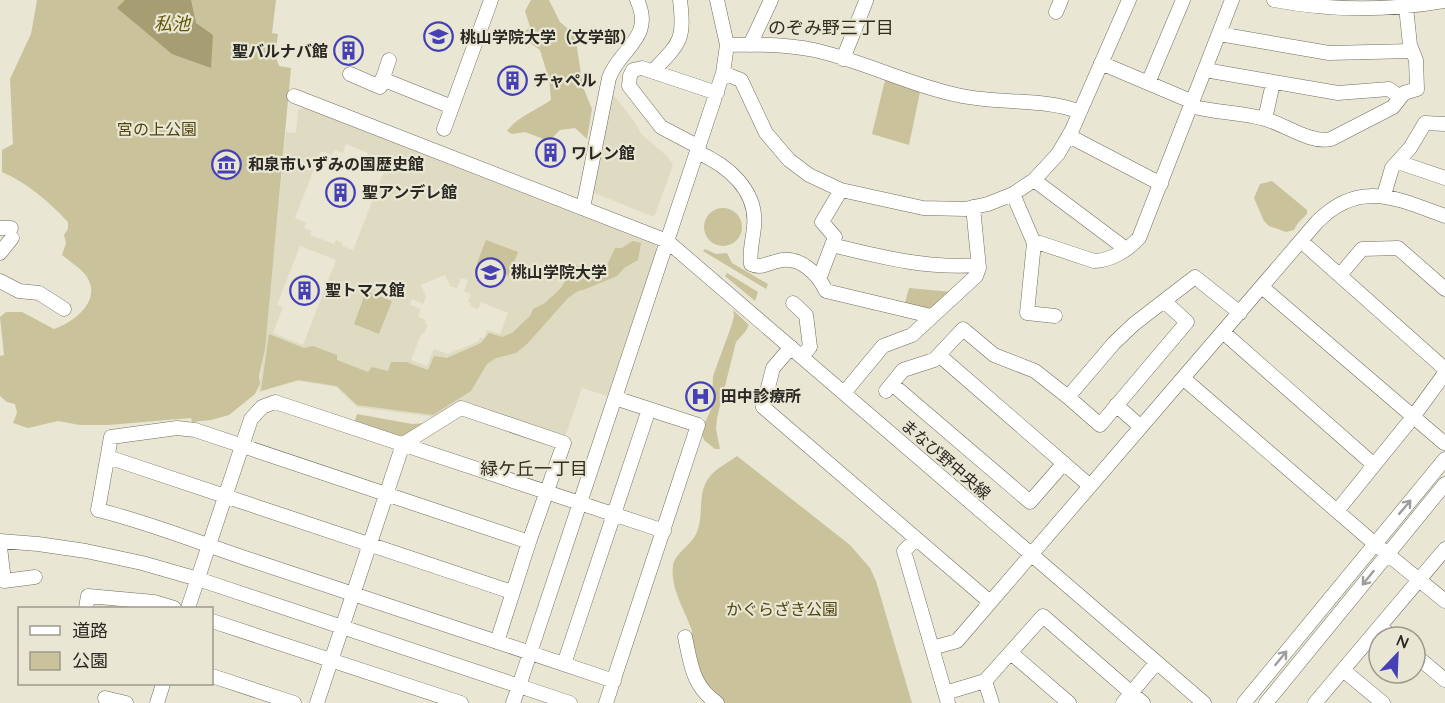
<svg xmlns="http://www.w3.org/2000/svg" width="1445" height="703" font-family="Quicksand,'Noto Sans JP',sans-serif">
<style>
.built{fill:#dfdac2;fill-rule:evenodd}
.green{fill:#c9c29b}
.water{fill:#a69e72}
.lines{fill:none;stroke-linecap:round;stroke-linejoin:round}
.minor-casing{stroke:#716e5e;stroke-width:15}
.minor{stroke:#fff;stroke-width:14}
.oneway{stroke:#9f9e9c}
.labels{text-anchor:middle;stroke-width:4.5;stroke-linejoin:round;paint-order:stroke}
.poi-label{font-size:16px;font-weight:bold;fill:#2a2822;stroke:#e9e6d4;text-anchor:start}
.park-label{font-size:16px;fill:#50460f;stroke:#e9e6d4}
.street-label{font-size:16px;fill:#2a2822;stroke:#e9e6d4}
.water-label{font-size:18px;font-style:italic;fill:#625505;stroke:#e9e6d4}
.neighbourhood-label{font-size:18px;fill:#322f21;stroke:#e9e6d4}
</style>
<rect width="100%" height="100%" fill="#e9e6d4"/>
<!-- built -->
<path class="built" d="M612 93 634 121 641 134 667 156 673 165 654 217 592 192Z
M305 108 655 245 657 249 607 396 582 388 565 437 461 401 435 417 357 407 336 387 298 381 259 392 286 132 296 133 298 110ZM346 144 368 153 365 161 373 165 374 162 386 166 353 250 342 246 343 243 336 240 334 244 310 235 312 231 304 228 306 223 295 218 321 151 332 155 334 150 343 153ZM300 246 336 260 303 345 273 333 283 307 277 305ZM445 275 450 286 457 288 461 278 468 280 464 291 471 294 468 302 471 303 470 306 478 309 481 302 508 313 500 334 487 330 484 338 480 337 479 341 448 354 434 349 427 366 411 360 422 333H424L428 325 425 323 426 320 418 317 421 309 410 305 412 299 423 304 426 297 421 285Z"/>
<!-- green -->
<path class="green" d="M37 0H276L272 33 278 34 275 55 279 66 291 68 265 349 259 376 260 384 255 394 229 415 211 420 192 422 191 418 108 425H80L58 421 28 428 13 423 17 413 15 404 7 402 0 396V356L4 355 0 317 6 312H22L54 329C74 322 102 301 87 277 82 269 69 261 62 255L66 243 64 235 68 229V222C49 202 28 183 2 172V150L13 144 10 79 31 34Z
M531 0H549L560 22 575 35 583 87 592 109 587 139 575 128 560 130 549 141 525 132 512 134 507 131C517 117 537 110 551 100L549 80 540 50 520 36 530 27 525 11Z
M885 80 920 92 909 145 872 134Z
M1272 181 1307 210V214L1298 223 1294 230 1286 232 1269 226 1264 221 1254 198 1260 184Z
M704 227a19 19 0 1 1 38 0a19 19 0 1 1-38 0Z
M486 240 518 252 509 276 477 263Z
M633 241 641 243 638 260 624 268 617 276 583 290 578 291 568 298 528 343 516 353 496 358 487 364 471 391 433 415 357 405 337 386 298 380 261 391 269 334 304 348 313 346 337 355V360L368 372 372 367 388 371 391 362H406L428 370 434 356 447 358 481 343 489 333 502 337 512 333 530 316 533 309 545 303 561 288 566 280 570 263 603 274 615 248H622Z
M705 249 716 254 727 253 732 263 768 284 766 289 703 251Z
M727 273 758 292 755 301 725 276Z
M909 288 952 292 930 311 904 306Z
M366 291 392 301 379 334 354 324Z
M733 310 749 325 745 332 736 342 717 418 716 429 720 449H715L704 440 701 431 712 407 713 376 731 327 734 316Z
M357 414 412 424 426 423 405 437 400 438 354 423Z
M737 456 850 545 870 568 876 581 912 703H722L706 692 690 641 692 631C685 610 670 589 673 565 675 554 689 546 695 536 706 516 695 493 711 475 717 468 729 462 737 456Z"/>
<!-- water -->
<path class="water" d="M125 0H191L196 23 213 35 211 68 172 54 117 8Z"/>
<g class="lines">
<defs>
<path id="minor" d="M1274 0C1332 11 1388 11 1445 1
M1056 12 1061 0
M1219 34 1329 53 1412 51
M727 45C755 44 786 44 814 50 864 61 911 86 962 96 1000 104 1046 98 1080 112
M750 45 771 0
M843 59 866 1
M1101 63 1193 102
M1205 70 1338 93 1389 89 1400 97
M653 71C680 43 685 40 680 0
M723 73 741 80 766 133 789 160 809 175 841 190 923 208 965 209 988 204 1013 194 1034 180 1058 154 1072 130 1129 0
M350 74 380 87 389 60
M382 79 452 107
M1148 83 1183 0
M294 96 667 241 1204 703
M1191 106C1215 113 1241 112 1265 119 1284 124 1311 144 1331 139L1393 107 1404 93 1417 89 1416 60 1410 45 1406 7
M1265 119 1273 83
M444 129 491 0
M1069 136 1161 184
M699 147 661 127 629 86 630 76 633 70 642 68 717 93
M697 152C727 165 758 190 754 227 753 239 749 252 751 264 761 269 768 263 778 261 800 255 818 274 826 291L931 316
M1398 162 1445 178
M1034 180 1126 249
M1013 194 1034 243 1027 313 1055 316
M1384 195 1392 168 1410 148 1425 123 1445 124
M583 208 609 78C619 49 655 38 637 0
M0 228H11
M1301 241 1445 369
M1034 243H1040L1094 261C1110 261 1128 250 1139 238L1232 0
M832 245C881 257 927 269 978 265
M0 253 12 238
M1340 275 1362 249 1398 248 1445 289
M818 276 821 274 835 237 822 222 841 190
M0 281 19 291 39 293 64 309
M1262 287 1444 443
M793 303 806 315 810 347 802 356
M1223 332 1374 465
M791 347 773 368 763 407 990 602
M940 356 1090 486
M1183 378 1375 544 1445 601
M892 384 1030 502 1064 463
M886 391 903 370 934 360 963 329 994 355 1035 371 1068 397 1114 343 1134 324 1195 277 1240 313
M844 393 883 346 912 335 976 276 979 268 973 207
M1068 397 1100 425 1187 322 1164 301
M1116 405 1141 427
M108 457 512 592
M1337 511 1413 417 1445 373
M916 539 904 551 932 648 957 641 1317 222C1359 179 1396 198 1445 216
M0 541 38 544 86 551 142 563 198 579 519 686 723 73 727 45 717 0
M0 547 4 581 35 577
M86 608 88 596 154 602 174 608
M188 608 251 419 262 407 275 402 664 531
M212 621 461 703
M1380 627 1393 637
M685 637C691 664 692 686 717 703
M497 642 529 542
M932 648 948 703
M1011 653 1069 703
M1415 655 1445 680
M564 664 649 409
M1343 670 1383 703
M212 676 294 703
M985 681 992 703
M945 693 985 681 1043 616 1143 703
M105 698 126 703
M157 703 163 684
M317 703 403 444 461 408 564 443 529 542 195 430 177 428 111 437 98 510C151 523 202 544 254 561 374 600 494 641 614 681
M513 703 519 686 570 703
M606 703 698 425 615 398
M1123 703 1156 663
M1244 703 1445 459
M1266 703 1445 484
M1315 703 1445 549"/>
</defs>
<!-- minor casing -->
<use href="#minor" class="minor-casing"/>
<!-- minor -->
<use href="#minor" class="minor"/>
</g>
<!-- one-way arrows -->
<defs><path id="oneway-shaft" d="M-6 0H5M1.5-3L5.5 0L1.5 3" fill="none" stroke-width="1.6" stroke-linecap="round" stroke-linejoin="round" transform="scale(1.5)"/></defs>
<g class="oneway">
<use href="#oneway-shaft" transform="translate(1405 507) rotate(-50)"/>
<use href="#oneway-shaft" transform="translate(1368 578) rotate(129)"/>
<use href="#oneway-shaft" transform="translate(1281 658) rotate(-51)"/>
</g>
<!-- icons -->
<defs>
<symbol id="university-ring" viewBox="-11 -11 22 22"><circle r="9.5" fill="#e9e6d4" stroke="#4540b6" stroke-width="1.5"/><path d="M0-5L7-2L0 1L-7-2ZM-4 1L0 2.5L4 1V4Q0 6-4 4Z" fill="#4540b6"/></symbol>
<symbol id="building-ring" viewBox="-11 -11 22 22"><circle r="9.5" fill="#e9e6d4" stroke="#4540b6" stroke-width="1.5"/><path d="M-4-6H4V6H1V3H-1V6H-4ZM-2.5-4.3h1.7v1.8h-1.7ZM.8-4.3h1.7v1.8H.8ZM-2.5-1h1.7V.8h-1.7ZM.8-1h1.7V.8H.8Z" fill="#4540b6"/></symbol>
<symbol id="museum-ring" viewBox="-11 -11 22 22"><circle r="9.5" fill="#e9e6d4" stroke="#4540b6" stroke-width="1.5"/><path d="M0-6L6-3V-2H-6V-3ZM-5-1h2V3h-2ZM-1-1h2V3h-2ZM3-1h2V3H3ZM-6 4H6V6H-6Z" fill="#4540b6"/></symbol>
<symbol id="hospital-ring" viewBox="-11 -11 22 22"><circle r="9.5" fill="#e9e6d4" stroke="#4540b6" stroke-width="1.5"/><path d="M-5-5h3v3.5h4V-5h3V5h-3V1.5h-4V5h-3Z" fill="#4540b6"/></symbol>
</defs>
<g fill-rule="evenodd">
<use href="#university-ring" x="422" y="20" width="33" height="33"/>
<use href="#building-ring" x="332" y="34" width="33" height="33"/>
<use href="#building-ring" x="496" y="64" width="33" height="33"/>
<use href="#building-ring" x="534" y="136" width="33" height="33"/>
<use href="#museum-ring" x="210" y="148" width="33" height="33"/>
<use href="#building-ring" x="324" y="176" width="33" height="33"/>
<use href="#university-ring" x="474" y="256" width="33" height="33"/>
<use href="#building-ring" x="288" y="274" width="33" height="33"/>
<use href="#hospital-ring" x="684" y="380" width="33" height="33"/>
</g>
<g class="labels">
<!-- poi labels -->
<g class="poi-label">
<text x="460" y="43">桃山学院大学（文学部）</text>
<text x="328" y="57" text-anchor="end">聖バルナバ館</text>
<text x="533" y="86">チャペル</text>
<text x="571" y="159">ワレン館</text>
<text x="248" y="170">和泉市いずみの国歴史館</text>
<text x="362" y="198">聖アンデレ館</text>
<text x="511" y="278">桃山学院大学</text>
<text x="325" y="296">聖トマス館</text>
<text x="721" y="402">田中診療所</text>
</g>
<!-- park labels -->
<g class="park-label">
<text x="157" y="135">宮の上公園</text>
<text x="782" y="615">かぐらざき公園</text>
</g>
<!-- street labels -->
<g class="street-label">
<text transform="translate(946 459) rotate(41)" y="6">まなび野中央線</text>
</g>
<!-- water labels -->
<g class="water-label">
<text x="172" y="30">私池</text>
</g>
<!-- neighbourhood labels -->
<g class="neighbourhood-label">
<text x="831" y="34">のぞみ野三丁目</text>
<text x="534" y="475">緑ケ丘一丁目</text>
</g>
</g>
<!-- legend -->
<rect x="18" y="607" width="195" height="78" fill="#e9e6d4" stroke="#9d9a8d" stroke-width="1.5"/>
<rect x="30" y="626" width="30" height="9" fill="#ffffff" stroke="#9d9a8d" stroke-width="1.5"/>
<text x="72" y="637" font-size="18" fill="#2a2822">道路</text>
<rect x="30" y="652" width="30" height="18" fill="#c9c29b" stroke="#9d9a8d" stroke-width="1.5"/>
<text x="72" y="667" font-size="18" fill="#2a2822">公園</text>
<!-- north arrow -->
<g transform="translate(1397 655) rotate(23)"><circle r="28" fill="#e9e6d4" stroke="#9d9a8d" stroke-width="1.5"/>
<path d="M0-4.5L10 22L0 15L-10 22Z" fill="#4540b6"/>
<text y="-9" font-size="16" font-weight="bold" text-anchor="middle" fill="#2a2822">N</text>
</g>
</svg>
